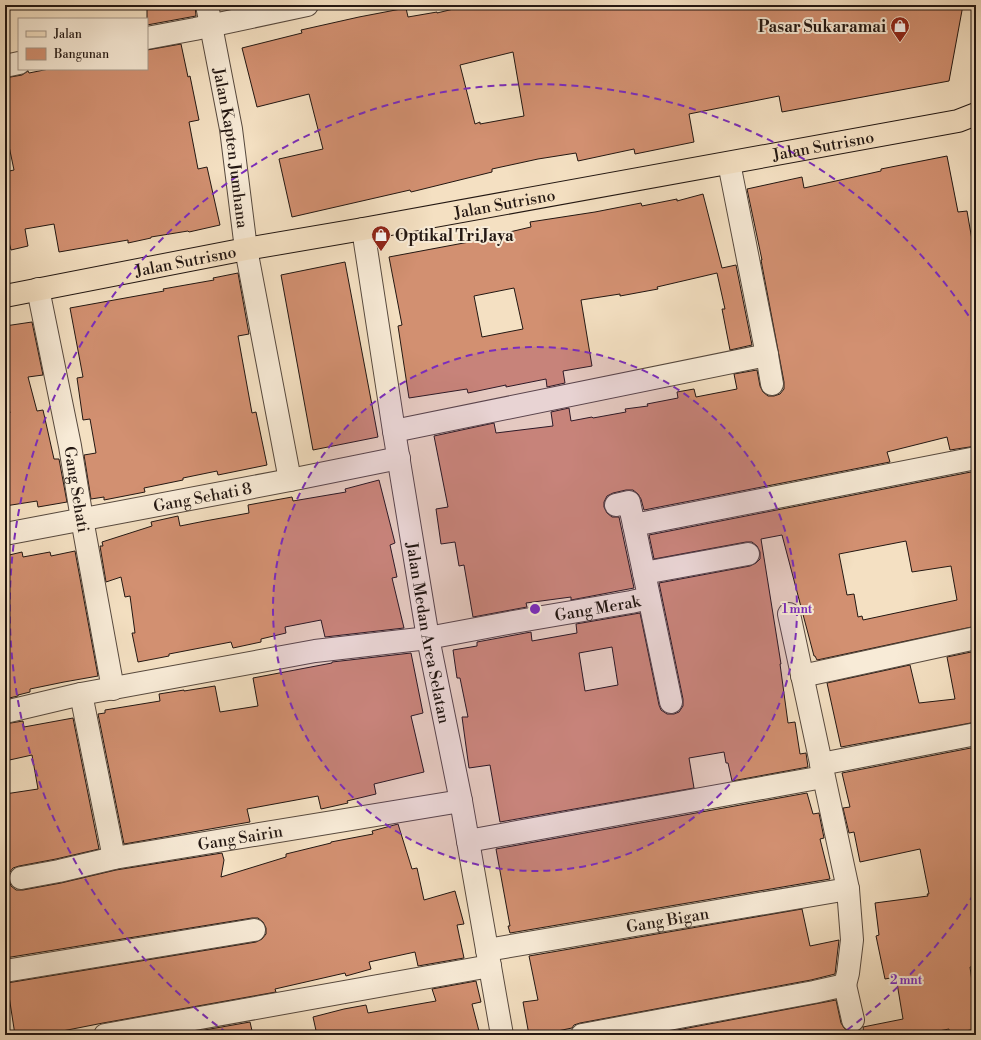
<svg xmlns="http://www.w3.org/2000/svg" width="981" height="1040" font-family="'Libre Bodoni',serif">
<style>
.building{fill:#d29071;stroke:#231712;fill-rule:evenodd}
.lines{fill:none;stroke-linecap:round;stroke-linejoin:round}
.minor-casing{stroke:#57493e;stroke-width:24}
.major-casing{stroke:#231712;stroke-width:24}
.minor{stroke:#f8ebd7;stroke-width:22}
.major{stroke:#f4e0c2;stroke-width:22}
.ring{fill:none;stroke:#7b2cbf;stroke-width:2;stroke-dasharray:7 5}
.labels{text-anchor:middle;stroke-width:4;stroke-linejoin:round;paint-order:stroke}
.poi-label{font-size:16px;font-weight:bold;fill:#231712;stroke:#f8ebd7;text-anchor:end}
.street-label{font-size:16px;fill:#231712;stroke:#f8ebd7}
.centre{fill:#7b2cbf;stroke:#f8ebd7;stroke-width:2}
.ring-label{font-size:12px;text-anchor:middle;font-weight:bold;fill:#7b2cbf;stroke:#f8ebd7;stroke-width:4;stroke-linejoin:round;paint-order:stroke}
</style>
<rect width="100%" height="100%" fill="#f4e0c2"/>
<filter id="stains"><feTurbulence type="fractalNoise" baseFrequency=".005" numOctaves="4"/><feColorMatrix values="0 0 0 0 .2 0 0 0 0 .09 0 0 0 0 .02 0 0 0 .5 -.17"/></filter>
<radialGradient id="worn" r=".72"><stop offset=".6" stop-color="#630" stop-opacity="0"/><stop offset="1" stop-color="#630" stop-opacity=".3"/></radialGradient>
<!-- building -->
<path class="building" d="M147 5H195L196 16 147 25Z
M470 5H963L949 81 782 112 779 96 689 114 694 142 635 154 634 149 578 161 576 153 538 159 492 169V172L411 192 410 190 292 217 279 159 323 149 309 94 257 107 242 48 302 33 301 30 359 17 406 8 408 17 437 12V13ZM513 52 524 116 480 124V122L475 124 460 65Z
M181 44 188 77 190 76 199 120 189 122 198 169 207 167 220 225 189 232 188 231 151 237V238L128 243V240L59 252 54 224 25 229 28 246 11 250 5 226V172L14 170 5 127V78L22 75 28 71 29 73 49 69H147V50Z
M947 156 958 212 967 211 972 240 976 239V446L950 450 947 437 887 452 890 462 644 510 641 499 638 494 633 490H626L613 493 607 496 604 502V507L607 513 612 517H619L634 588 571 600V597L526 603 527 607 473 617 464 565 459 566 455 542 441 544 436 509 448 507 434 436 494 423 496 433 553 426 551 412 569 408 571 421 592 417 593 418 626 412 625 409 648 406 647 404 678 398 677 392 694 389 696 397 737 389 734 374 757 370 760 386 763 392 768 396H774L780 394 784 389V382L761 260H762L747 189 802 177 804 188 881 171V169Z
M703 194 722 268 736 265 752 345 730 350 722 309H725L717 273 657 287 658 289 620 296V294L581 300 592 366 563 371 565 383 547 387 546 379 506 387V385L468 393 467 389 409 398 398 326 402 325 389 257 501 236V234L531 227 530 222 595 212 641 203 642 206 677 199V201ZM514 288 523 329 482 337 474 296Z
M345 262 378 437 313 450 281 275Z
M238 273 249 334 238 336 252 413 256 412 267 465 218 475 217 471 183 478V480L144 488 145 492 104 500V497L91 499 84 455 96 453 90 419 83 420 77 378 83 377 70 308 164 291 163 289 214 280 213 278Z
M32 322 43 375 28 377 37 411 43 410 54 459H59L67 502 38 507 37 501 5 506V415L10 413 5 392V326Z
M976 471V626L817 660 815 656H814L782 535 761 539 781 664H780L788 723 795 722 800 754 806 753 808 767 732 781 728 763H726L724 752 689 758 694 788 500 822 490 765 469 768 462 717H468L460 678H457L453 650 477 646V642L531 632 532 641 577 633 576 624 640 613 659 705 661 710 667 714H674L679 712 683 706V699L659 583 750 566 756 563 760 559V552L757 546 752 542H746L654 559 649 535ZM906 541 912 572 951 566 957 600 863 620 862 616 858 617 854 594 847 595 839 554ZM612 647 618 685 585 691 579 653Z
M379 480 395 543 390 545 397 577 392 578 404 628 325 637 321 620 285 627 286 633 261 639V642L233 648 231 642 169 654V656L138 662 132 633H135L130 596 125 597 121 577 106 582 100 546H103L102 542 152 526 151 522 178 516 180 526 205 521 249 513 248 505 292 497 293 501 346 492 345 489Z
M75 551 98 676 64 682 30 689V692L18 695V696L5 699V624L9 623 5 604V556L22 552 23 557 50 552 51 556Z
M976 651V722L841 747 827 683 910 665 919 703 955 699 947 657Z
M411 653 423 713 411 716 424 772 374 784 376 794 347 801 348 803 321 809 318 796 247 809 250 822 124 844 98 714 105 713V710L160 701 159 694 184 690V691L215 686 220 712 258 706 253 678 332 663V662Z
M73 718 99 849 56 859 19 866 13 868 9 873V880L11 886 16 890H23L61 883 116 870 222 853 224 860 221 877 286 857V854L331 843V842L373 834 372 831 398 824 412 869 417 868 424 900 455 891 464 924 457 925 464 958 418 966 415 952 369 962 371 969 346 976 345 973 275 989 276 992 103 1023 42 1035H15L7 983 256 942 262 939 266 934V928L263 922 258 918H252L5 958V794L38 789 32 755 5 761V724L23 721 24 727Z
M976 747V966L970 967 976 1011V1029L949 1034V1029L918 1035H864L863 1027 903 1019 896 977 885 979 876 936 879 935 875 903 928 896 927 894H929L920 849 860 862 854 832 849 833 843 808 850 807 842 773Z
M807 793 813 814 819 813 824 838 820 839 830 879 510 933 508 926H510L496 849Z
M802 909 810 946 839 940 835 974 811 980 580 1023 574 1025 572 1028 538 1035H529L523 1002 538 1000 529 956Z
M476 981 481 1002 472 1004 480 1035H317L313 1017 344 1009 366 1005 368 1013 436 1001 432 989Z
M836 1000 841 1023 844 1028 847 1030 848 1035H651Z
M250 1022 253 1035H176Z"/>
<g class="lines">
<defs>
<g id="minor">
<path id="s1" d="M207 5 231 129 246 249 290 480"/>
<path d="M147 38 195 29 307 5"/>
<path d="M5 66 19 63"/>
<path d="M729 163 767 355 772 384"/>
<path id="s2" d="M363 229 394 431 428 638 461 801 502 1035"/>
<path id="s3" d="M38 289 70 446 82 519 113 689"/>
<path d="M394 431 767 355"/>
<path d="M616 505 629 502 634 525"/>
<path id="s4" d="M5 534 290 480 399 458"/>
<path d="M644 573 748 554"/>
<path d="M802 676 976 638"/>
<path d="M81 694 114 858"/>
<path d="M671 702 634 525 976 458"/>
<path id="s5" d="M5 712 81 694 315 651 428 638 508 623 631 602 649 598"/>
<path d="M821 764 976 734"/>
<path d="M468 841 823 777"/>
<path id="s6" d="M21 878 59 871 114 858 461 801"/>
<path id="s7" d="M487 950 848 889"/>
<path d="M5 971 254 930"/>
<path d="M845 985 853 1020"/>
<path d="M105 1035 490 966"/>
<path d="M582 1035 814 992 845 985 848 973 852 940 848 889 789 614"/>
</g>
<g id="major">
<path id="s8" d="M5 296 246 249 363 229 958 121 976 114"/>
</g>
</defs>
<!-- minor casing -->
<use href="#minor" class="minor-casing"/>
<!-- major casing -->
<use href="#major" class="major-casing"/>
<!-- minor -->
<use href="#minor" class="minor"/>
<!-- major -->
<use href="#major" class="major"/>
</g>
<!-- distance rings -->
<circle cx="535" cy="609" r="262" fill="#7b2cbf" fill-opacity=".12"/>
<g class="ring">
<circle cx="535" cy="609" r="262"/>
<path d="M974 894A524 524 0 0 1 843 1033M227 1033A524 524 0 1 1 974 324"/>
</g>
<!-- icons -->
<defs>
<symbol id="shop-pin" viewBox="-11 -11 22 30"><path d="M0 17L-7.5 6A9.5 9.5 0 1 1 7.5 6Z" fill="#8f2418" stroke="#f8ebd7"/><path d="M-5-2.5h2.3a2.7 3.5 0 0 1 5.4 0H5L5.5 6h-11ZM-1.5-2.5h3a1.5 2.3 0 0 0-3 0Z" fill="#fff"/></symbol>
</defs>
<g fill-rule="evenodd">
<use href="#shop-pin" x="889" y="15" width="22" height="30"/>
<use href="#shop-pin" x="370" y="224" width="22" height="30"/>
</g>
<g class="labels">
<!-- poi labels -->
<g class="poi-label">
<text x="886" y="32">Pasar Sukaramai</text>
<text x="395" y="241" text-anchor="start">Optikal Tri Jaya</text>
</g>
<!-- street labels -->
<g class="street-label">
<text dy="6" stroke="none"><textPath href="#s8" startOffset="832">Jalan Sutrisno</textPath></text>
<text dy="6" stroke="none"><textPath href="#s1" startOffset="145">Jalan Kapten Jumhana</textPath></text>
<text dy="6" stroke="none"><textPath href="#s8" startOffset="508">Jalan Sutrisno</textPath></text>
<text dy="6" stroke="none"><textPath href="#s8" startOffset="184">Jalan Sutrisno</textPath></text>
<text dy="6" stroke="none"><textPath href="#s3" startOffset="204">Gang Sehati</textPath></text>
<text dy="6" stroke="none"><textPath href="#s4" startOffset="201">Gang Sehati 8</textPath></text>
<text dy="6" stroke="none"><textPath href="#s5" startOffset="602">Gang Merak</textPath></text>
<text dy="6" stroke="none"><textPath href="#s2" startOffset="409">Jalan Medan Area Selatan</textPath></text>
<text dy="6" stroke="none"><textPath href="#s6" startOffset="223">Gang Sairin</textPath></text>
<text dy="6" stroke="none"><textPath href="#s7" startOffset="183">Gang Bigan</textPath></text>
</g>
</g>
<circle cx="535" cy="609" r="6" class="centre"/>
<g class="ring-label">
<text x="797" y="613">1 mnt</text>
<text x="906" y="984">2 mnt</text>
</g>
<!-- margin -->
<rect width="981" height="1040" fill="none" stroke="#f4e0c2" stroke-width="20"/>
<rect x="6" y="6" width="969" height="1028" fill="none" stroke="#231712" stroke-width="2"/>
<rect x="10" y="10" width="961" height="1020" fill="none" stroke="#231712"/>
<!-- legend -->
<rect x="18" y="18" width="130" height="52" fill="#f8ebd7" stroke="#a39688"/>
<rect x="26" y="31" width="20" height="6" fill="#f4e0c2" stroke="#a39688"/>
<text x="54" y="38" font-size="12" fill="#231712">Jalan</text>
<rect x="26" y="48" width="20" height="12" fill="#d29071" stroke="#a39688"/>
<text x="54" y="58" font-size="12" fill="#231712">Bangunan</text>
<rect width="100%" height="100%" filter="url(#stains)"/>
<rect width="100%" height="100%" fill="url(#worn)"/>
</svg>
